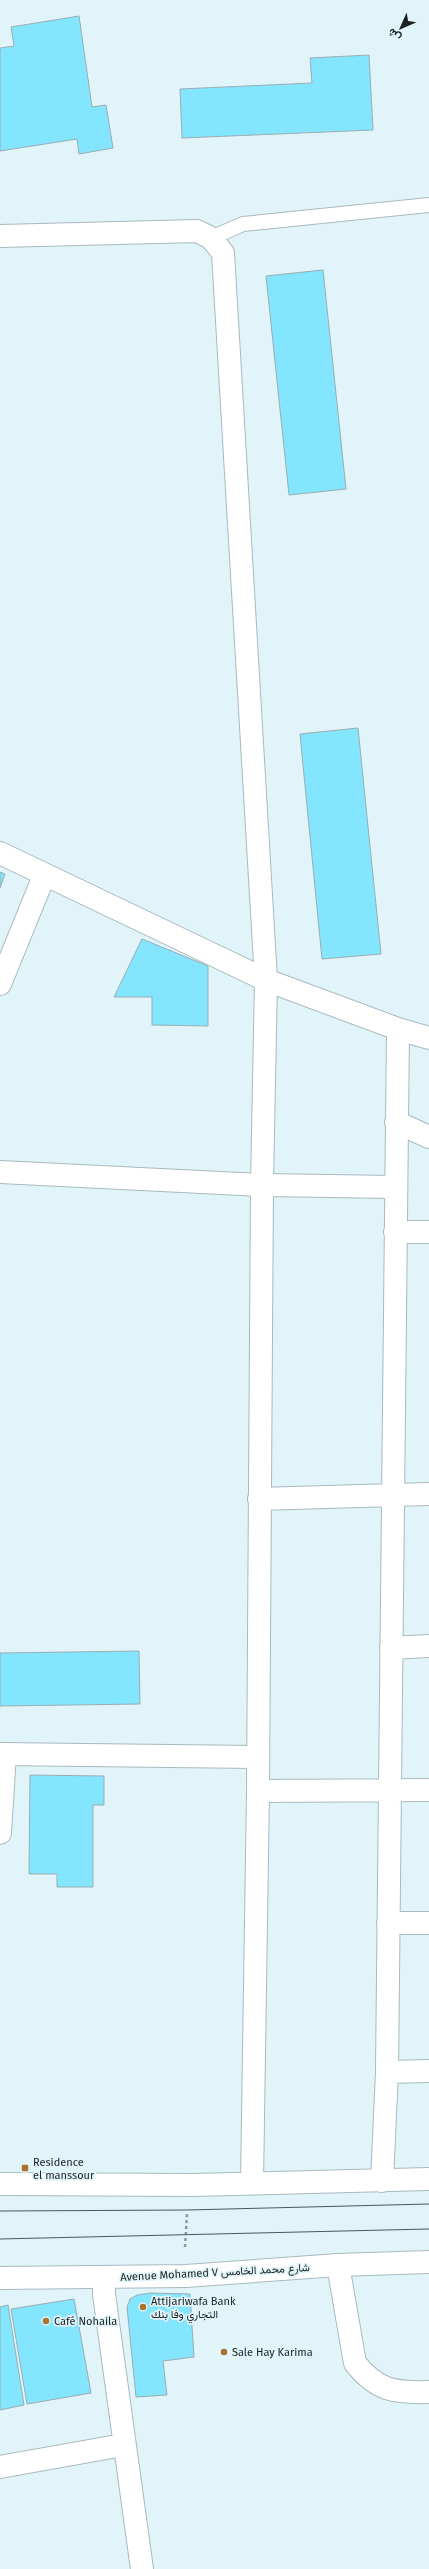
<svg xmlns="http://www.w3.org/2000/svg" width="429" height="2569" font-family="'Fira Sans',Vazirmatn,sans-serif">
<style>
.building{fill:#83e5fe;stroke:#9badb2}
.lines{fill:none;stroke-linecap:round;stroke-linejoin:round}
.lane-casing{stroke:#a8babf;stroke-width:16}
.street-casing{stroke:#a8babf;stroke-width:24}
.primary-casing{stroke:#a8babf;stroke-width:24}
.path{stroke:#8a989b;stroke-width:2.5;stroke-dasharray:3 3;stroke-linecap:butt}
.lane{stroke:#fff;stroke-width:14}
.street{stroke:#fff;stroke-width:22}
.primary{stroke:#fff;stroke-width:22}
.tram{stroke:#4d585a;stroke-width:1}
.poi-dot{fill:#a9732e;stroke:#e1f4f9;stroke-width:1.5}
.labels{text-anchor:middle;stroke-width:3.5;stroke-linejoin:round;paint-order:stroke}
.poi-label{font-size:11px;fill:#1a2123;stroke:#e1f4f9;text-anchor:start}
.street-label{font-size:11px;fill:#1a2123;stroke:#e1f4f9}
</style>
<rect width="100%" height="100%" fill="#e1f4f9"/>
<!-- building -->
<path class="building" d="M79 16 92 107 106 105 113 148 79 154 77 139 0 151V48L14 46 11 27Z
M369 55 373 130 182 138 180 89 312 83 310 58Z
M323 270 346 489 289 495 266 276Z
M358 728 381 954 322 959 300 734Z
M0 872 5 874 0 888Z
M142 939 208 966V1026L152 1025V997H114Z
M139 1651 140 1704 0 1706V1653Z
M30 1775 104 1776V1805H93V1887H57V1874H29Z
M151 2293 190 2294 194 2357 163 2361 167 2395 136 2397 127 2307 130 2299 137 2295Z
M74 2299 91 2393 27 2404 11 2309Z
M8 2305 24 2405 0 2410V2307Z"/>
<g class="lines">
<defs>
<path id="lane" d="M211 238 243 224 429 205"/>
<path id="street" d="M0 236 197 231 211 238 223 253 266 980 262 1185 258 1791 252 2183
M0 853 266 980 398 1029 429 1038
M0 984 44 876
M396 1122 429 1137
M0 1172 262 1185 395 1187
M395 1232H429
M259 1499 429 1494
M391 1648 429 1646
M0 1754 257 1757
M258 1791 429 1790
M0 1833 5 1754
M388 1923H429
M387 2072 429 2071
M382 2181 387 2072 398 1029
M338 2265 355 2363C377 2391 395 2393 429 2392
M104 2278V2294L142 2569
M0 2467 123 2445"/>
<path id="primary" d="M0 2184 192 2185 429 2179
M0 2278 186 2276 338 2265 429 2262"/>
</defs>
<!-- lane casing -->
<use href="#lane" class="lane-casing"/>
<!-- street casing -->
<use href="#street" class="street-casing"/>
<!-- primary casing -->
<use href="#primary" class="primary-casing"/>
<!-- path -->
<path class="path" d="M185 2247 187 2214"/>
<!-- lane -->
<use href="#lane" class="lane"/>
<!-- street -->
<use href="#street" class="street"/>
<!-- primary -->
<use href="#primary" class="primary"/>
<!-- tram -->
<path class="tram" d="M0 2211 187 2210 429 2204
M0 2239 429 2229"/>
</g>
<!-- markers -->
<g class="poi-dot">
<rect x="21" y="2164" width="8" height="8" rx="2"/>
<circle cx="143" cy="2307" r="4"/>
<circle cx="46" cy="2321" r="4"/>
<circle cx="224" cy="2352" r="4"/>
</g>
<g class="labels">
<!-- poi labels -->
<g class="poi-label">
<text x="33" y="2166">Residence<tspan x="33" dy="13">el manssour</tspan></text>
<text x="151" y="2305">Attijariwafa Bank<tspan x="151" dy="13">التجاري وفا بنك</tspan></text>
<text x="54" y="2325">Café Nohaila</text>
<text x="232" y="2356">Sale Hay Karima</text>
</g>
<!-- street labels -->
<g class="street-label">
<text transform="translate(215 2272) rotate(-3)" y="4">Avenue Mohamed V شارع محمد الخامس</text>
</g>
</g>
<!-- north arrow -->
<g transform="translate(401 28) rotate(225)" stroke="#e1f4f9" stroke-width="3" paint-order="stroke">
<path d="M0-3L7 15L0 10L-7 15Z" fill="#1a2123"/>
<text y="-6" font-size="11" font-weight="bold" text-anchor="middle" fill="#1a2123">ش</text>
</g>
</svg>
